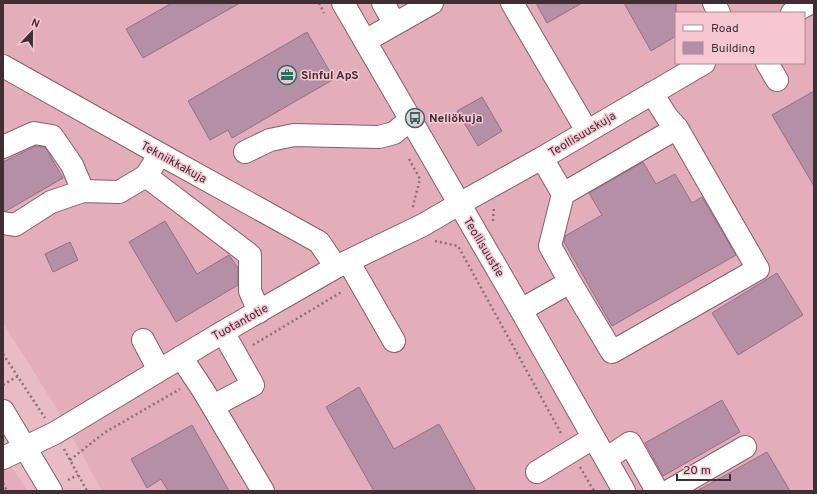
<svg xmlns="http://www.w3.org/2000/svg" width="817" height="494" font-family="Overpass,sans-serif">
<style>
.built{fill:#e3adbc;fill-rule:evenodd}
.building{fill:#b48fa6;stroke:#936f86}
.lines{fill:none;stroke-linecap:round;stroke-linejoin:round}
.minor-casing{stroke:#865e69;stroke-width:24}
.path{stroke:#8c6e75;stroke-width:2.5;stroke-dasharray:2 3;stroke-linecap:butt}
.minor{stroke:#fff;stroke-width:22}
.labels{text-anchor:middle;stroke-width:3;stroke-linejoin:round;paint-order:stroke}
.poi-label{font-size:12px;font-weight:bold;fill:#402e33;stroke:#f6c7d3;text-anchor:start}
.street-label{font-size:12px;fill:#402e33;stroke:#f6c7d3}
</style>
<rect width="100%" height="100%" fill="#e9bbc6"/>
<!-- built -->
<path class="built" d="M3 3H814V491H102L54 404 3 323ZM676 13H804V63H676Z
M3 454 25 487 28 491H3Z"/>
<!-- building -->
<path class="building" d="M172 3H240L143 58 126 29Z
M536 3H582L547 23Z
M624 3H676V36L651 51Z
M307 32 334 79 232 138 228 130 210 140 188 101Z
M814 91V186L772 115Z
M482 97 502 131 478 146 457 111Z
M36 146 45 147 63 178 6 211H3V162Z
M643 162 656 184 675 174 692 203 702 197 736 255 612 326 564 242 565 236 602 215 589 193Z
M165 221 197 274 229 255 238 268V285L176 322 129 242Z
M70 242 78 260 53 272 45 254Z
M777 273 803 315 738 355 712 313Z
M359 387 394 449 439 424 476 491H374L326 407Z
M722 400 740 432 663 476 645 443Z
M192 425 229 491H168L161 479 147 488 131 459Z
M767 452 790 491H697Z"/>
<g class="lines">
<defs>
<path id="minor" d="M343 3 521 310 624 491
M383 3 395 24
M512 3 587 131
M714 3 719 13
M792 13 810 3
M365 41 432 3
M767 63 777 80
M3 66 160 154 319 242 336 267
M3 147 34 133 52 136 72 165 83 191
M245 152 270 140 294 135 379 137 394 133 410 120
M160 154 146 176 250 255V291L259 312
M542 158 563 194 677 128
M3 223 15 225 51 202 83 191 119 192 146 176
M348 261 394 341
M570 282 612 352 758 269 677 128 667 117 652 93
M521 310 570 282 550 246 563 194
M143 340 159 370
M181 357 203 390 263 491
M213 406 253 385 223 332
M3 411 51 491
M3 458 55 433 223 332 336 267 423 225 459 204 542 158 704 63
M606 459 630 443 657 491
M537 472 593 438
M669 491 745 447"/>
</defs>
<!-- minor casing -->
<use href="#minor" class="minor-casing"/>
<!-- path -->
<path class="path" d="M319 3 324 13
M409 159 420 179 413 206 415 208
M493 221 494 206
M435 241 458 246 562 435
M253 345 343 291
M3 354 45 418
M3 385 18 376
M64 449 87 491
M70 460 104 433 180 389
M580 467 594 491
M68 480 78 475
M3 483 7 491"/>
<!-- minor -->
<use href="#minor" class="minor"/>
</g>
<!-- icons -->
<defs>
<symbol id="office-ring" viewBox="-11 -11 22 22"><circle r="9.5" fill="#f6c7d3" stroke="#266d62" stroke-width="1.5"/><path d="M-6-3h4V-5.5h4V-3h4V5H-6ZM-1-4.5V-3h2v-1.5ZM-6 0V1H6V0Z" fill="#266d62"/></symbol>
<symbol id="bus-ring" viewBox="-11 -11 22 22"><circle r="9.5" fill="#f6c7d3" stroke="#266d62" stroke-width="1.5"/><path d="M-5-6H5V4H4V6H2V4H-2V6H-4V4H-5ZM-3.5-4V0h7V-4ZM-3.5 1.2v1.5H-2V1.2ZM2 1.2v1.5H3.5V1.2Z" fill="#266d62"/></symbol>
</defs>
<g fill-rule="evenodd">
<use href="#office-ring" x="276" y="64" width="22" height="22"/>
<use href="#bus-ring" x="404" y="107" width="22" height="22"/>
</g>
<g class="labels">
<!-- poi labels -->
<g class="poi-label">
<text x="301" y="79">Sinful ApS</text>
<text x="429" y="122">Neliökuja</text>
</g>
<!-- street labels -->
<g class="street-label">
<text transform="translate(582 134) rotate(-31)" y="4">Teollisuuskuja</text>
<text transform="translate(174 162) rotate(29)" y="4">Tekniikkakuja</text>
<text transform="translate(484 247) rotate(59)" y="4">Teollisuustie</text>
<text transform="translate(240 322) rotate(-29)" y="4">Tuotantotie</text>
</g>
</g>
<!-- border -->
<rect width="817" height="494" fill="none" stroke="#402e33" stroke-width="8"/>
<!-- legend -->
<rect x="675" y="12" width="130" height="52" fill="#f6c7d3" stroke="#ad8a93"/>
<rect x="683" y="25" width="20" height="6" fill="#ffffff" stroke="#ad8a93"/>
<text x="711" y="32" font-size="12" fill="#402e33">Road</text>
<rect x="683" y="42" width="20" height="12" fill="#b48fa6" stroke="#ad8a93"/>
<text x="711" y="52" font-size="12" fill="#402e33">Building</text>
<!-- north arrow -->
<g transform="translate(32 32) rotate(22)" stroke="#f6c7d3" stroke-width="3" paint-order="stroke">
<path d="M0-3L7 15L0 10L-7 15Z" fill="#402e33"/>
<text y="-6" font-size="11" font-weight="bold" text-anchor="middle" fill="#402e33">N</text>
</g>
<!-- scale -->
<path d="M677 474v6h53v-6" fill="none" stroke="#402e33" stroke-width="2"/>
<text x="683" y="474" font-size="12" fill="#402e33" stroke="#f6c7d3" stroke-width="3" paint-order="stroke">20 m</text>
</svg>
